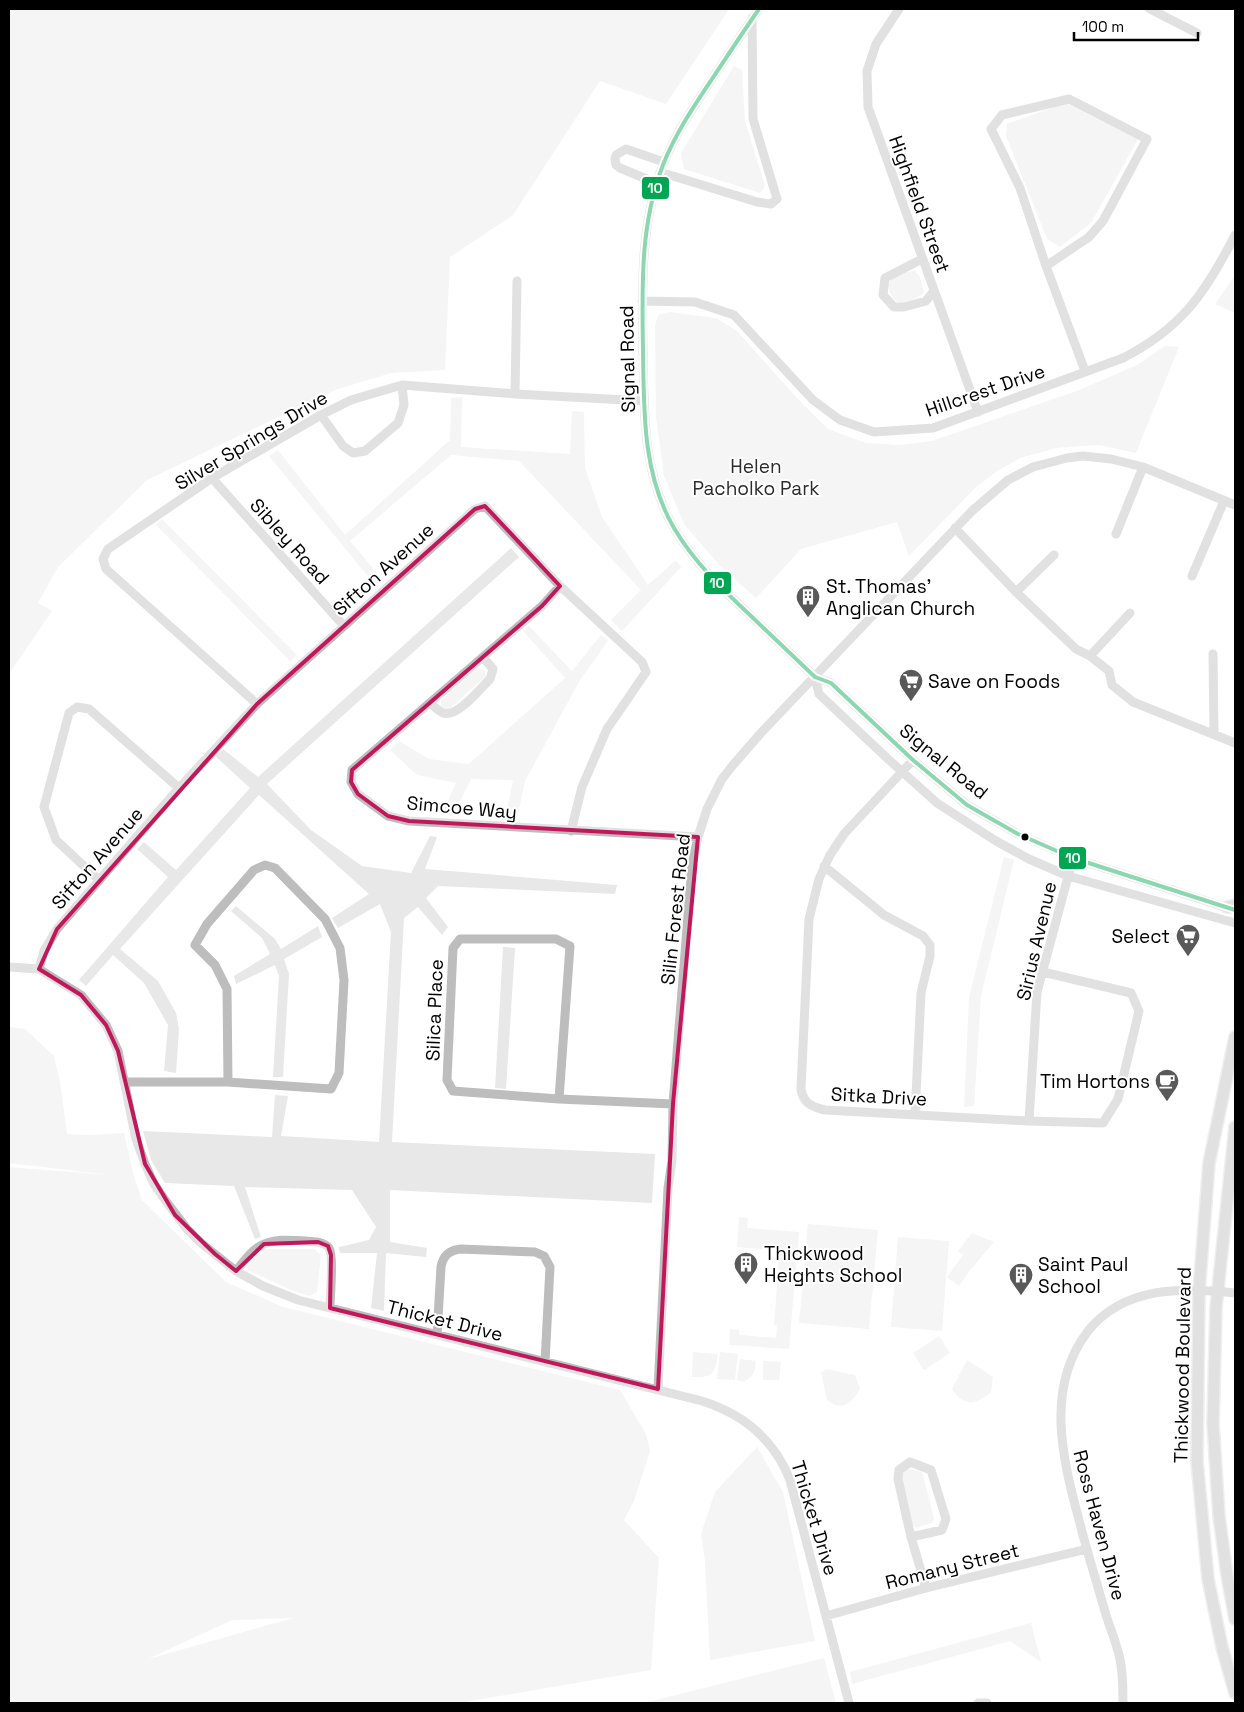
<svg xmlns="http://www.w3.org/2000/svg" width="1244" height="1712" font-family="'Space Grotesk',sans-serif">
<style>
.green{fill:#e8e8e8;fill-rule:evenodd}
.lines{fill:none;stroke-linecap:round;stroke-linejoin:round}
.major-casing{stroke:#dbdbdb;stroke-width:14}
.minor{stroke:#bdbdbd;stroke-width:9}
.major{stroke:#bdbdbd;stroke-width:11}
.bus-1-casing{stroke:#fff;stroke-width:8}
.bus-1{stroke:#00a651;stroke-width:4}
.marked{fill:none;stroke:#c2185b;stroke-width:4;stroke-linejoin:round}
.bus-dot{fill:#000;stroke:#fff;stroke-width:2}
.labels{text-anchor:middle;stroke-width:4;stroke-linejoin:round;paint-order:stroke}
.street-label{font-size:19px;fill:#000;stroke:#fff}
.park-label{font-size:19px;fill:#2c2c2c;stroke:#fff}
.poi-label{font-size:19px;fill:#000;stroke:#fff;text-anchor:start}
.line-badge{stroke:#fff;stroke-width:2}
.badge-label{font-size:14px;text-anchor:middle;font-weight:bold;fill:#fff}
</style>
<rect width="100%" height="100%" fill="#fff"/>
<!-- green -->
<path class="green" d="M9 9H729L666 104 600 81 513 215 450 257 445 370 391 373 335 390 147 480 58 567 38 603 52 611 9 674Z
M734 66 742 70 745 121 765 186 760 193 684 169 681 153Z
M1065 103 1138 139 1091 223 1060 247 1047 239 1006 136 1007 124Z
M915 271 920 277 924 293C919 297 904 305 898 302 895 301 891 296 890 293 884 277 902 272 915 271Z
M1235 275V313L1215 304Z
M670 312 716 318 737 331 796 397 828 429 866 443 901 445 932 441 1082 389 1137 365 1165 346 1179 347 1136 453 1099 445 1080 446 1057 448 1020 458 997 471 975 488 909 556 897 522 801 549 756 598 720 566 684 524 664 476 656 416 655 326 658 315Z
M462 397 461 447 570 454 572 411 584 412 585 468 602 517 648 585 676 560 681 567 622 631 611 620 641 590 519 461 451 455 350 541 382 579 376 586 269 456 278 450 345 535 450 440 451 398Z
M162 519 297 655 290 661 156 525Z
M511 548 519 557 267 784 311 830 362 866 411 873 430 836 437 837 425 869 617 885 615 894 438 886 426 898 448 927 442 935 418 907 404 918 392 1142 655 1154 652 1203 390 1190V1242L427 1248 426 1257 386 1253 384 1311 371 1308 377 1253H340L339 1247 369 1240 376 1227 352 1190 245 1187 261 1237 255 1239 234 1186 165 1183 151 1160 143 1131 272 1137 275 1095 288 1096 281 1136 379 1142 391 932 380 904 338 928 332 918 369 894 259 795 120 949 158 981 176 1013 179 1029 176 1073 164 1071 168 1025 144 983 113 955 86 986 79 980 168 877 137 849 144 842 176 870 250 788 215 756 223 749 258 777Z
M529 626 572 671 601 635 608 641 580 680 525 781 517 818 505 819 513 780 471 779 453 816 442 814 456 783 417 775 390 750 399 741 429 759 469 764 565 678 523 631Z
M478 667 485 671 486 676 449 709 446 710 441 706V700Z
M1004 857 1014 860 981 996 974 1106 964 1107 969 998Z
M236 906 275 939 281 949 318 926 322 937 284 959 289 974 283 1077H273L279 976 275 965 236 984 234 976 270 954 262 938 231 911Z
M503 947 515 948 506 1089 495 1088Z
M9 1027 25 1029 54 1056 60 1082 67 1134 91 1135 124 1133 134 1177 142 1200 226 1282 283 1307 620 1390 646 1434 650 1451 634 1501 624 1520 659 1558 651 1670 460 1703H9V1167L110 1175 9 1163ZM293 1618 148 1659 232 1620Z
M739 1217 748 1218 747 1228 799 1232 789 1349 729 1345 730 1329 739 1330V1335L776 1338 777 1325H774L780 1245 763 1244 762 1249 737 1247Z
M808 1224 878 1230 869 1329 799 1323Z
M972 1233 994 1242 970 1270 959 1286 947 1277 963 1255 958 1251Z
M898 1237 949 1241 942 1331 891 1327Z
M264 1249H314L321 1255 317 1292 310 1296 293 1291 248 1270 246 1264Z
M939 1336 950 1353 924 1370 913 1353Z
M693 1352 718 1354C715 1374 713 1378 692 1377Z
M720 1352 738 1354 735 1380 717 1379Z
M740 1359 756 1361C755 1372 754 1376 744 1382L737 1380Z
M967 1360 993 1377 991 1392C976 1405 964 1407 952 1389Z
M763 1361 781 1362 779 1380H763Z
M826 1369 855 1375 860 1389C851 1404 842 1412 827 1400L821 1373Z
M757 1447 783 1492 815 1641 710 1660 705 1561 701 1534 715 1492Z
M909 1469 922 1472 934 1518 932 1523 916 1528 911 1523 900 1477 903 1471Z
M1031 1623 1041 1662 1010 1641 852 1684 850 1672Z
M824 1658 836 1703H644Z"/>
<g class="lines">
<defs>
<path id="major" d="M1227 907 1235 905
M1235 1037 1209 1163 1199 1291 1197 1461 1208 1579 1222 1647 1235 1693
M1235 1127 1216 1308 1213 1424 1219 1516 1227 1575 1235 1619"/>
</defs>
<!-- major casing -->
<use href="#major" class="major-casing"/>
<!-- minor -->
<path class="minor" d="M759 9C743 32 728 55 712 79 694 106 675 134 663 165 640 224 642 286 643 349 644 410 642 473 674 528 694 562 722 589 751 616 773 637 794 657 815 677L831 683 913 760 967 805 1018 834 1073 858 1231 909
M899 9 876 44 867 71 868 107 978 412
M1150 9 1197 33
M660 172 757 202 771 204 777 199 753 119 752 18
M656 183 620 168 616 165 615 159 616 155 626 149 664 162
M922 259 885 278 883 295 894 307H904L926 301 933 292
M1046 266 1089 237 1103 221 1147 139 1069 99 1002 115 991 129 1020 188 1046 266 1085 371
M642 301 695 302 734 315 813 400 840 420 874 432 933 428 1123 358C1182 328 1206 292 1235 235
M515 394 517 281
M321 415 343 446 353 453 365 451 398 423 404 405 402 385
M212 478 344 626
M955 528 1016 592 1076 649 1090 656 1109 671 1112 685 1133 702 1235 743
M1116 534 1143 467
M1192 576 1224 501
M560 586 542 606 352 770 351 782 358 794 388 816 409 821 698 837
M1016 592 1054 555
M1213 654 1214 733
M1090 656 1130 613
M815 677 819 694 888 759 937 803 996 841 1029 859 1068 876 1235 923
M430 703C434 706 438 711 443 713 457 718 480 689 490 679L493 669 483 657
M257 704 106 569 103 559 108 549 212 478 321 415 351 400 402 385 515 394 644 401
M913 760 844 834 830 855 819 879 809 919 801 1089C803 1103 812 1107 825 1110L1029 1121 1103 1123 1118 1099 1139 1011 1131 993 1043 972
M824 866 884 915 923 936 930 945V956L921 993 915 1115
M99 880 56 840 44 807 69 713 77 707 89 709 179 788
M9 967 39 969 81 995 106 1025 118 1051 136 1139 145 1164 154 1184 165 1200 187 1229 201 1243 236 1271 263 1286 298 1300 702 1401C743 1414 774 1439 790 1480L849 1703
M39 969 44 951 57 929 179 788 257 704 475 509 485 506 560 586 642 662 646 672 607 729 582 787 571 831
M124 1082H228L331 1089 339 1073 344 980 340 948 325 919 275 868 265 865 254 870 207 924 195 945 215 965 227 989 228 1082
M559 1099 570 946 556 939H460L453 948 447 1080 453 1091 559 1099 673 1104
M1029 1121 1037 992 1073 858
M236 1271C243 1263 249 1253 257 1248 274 1236 299 1241 318 1242 322 1243 326 1244 329 1248 334 1255 330 1297 330 1308
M437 1335 441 1267C443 1255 450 1250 461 1249L535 1252 544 1256 550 1267 545 1362
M658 1389 668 1188 672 1161 673 1104 692 865 698 837 707 809 722 779 733 765 760 734 972 511 1008 480 1033 467 1067 458 1083 456 1111 459 1143 467 1235 505
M911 1537 942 1530 946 1519 931 1470 910 1462 899 1470 898 1479 911 1537 926 1588
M826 1616 926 1588 1087 1549
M978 1703H987
M1123 1703C1123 1691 1123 1678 1121 1665 1119 1649 1111 1631 1106 1615 1097 1583 1087 1552 1079 1520 1062 1457 1045 1387 1088 1331 1124 1286 1183 1287 1235 1293"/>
<!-- major -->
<use href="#major" class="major"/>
<defs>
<path id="bus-1" d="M759 9C743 32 728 55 712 79 694 106 675 134 663 165 640 224 642 286 643 349 644 410 642 473 674 528 694 562 722 589 751 616 773 637 794 657 815 677L831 683 913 760 967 805 1018 834 1073 858 1235 910"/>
</defs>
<!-- bus-1 casing -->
<use href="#bus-1" class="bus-1-casing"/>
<!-- bus-1 -->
<use href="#bus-1" class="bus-1"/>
</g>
<!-- marked area -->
<path d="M0 0H1244V1712H0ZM485 506 560 586 542 606 352 770 351 782 358 794 388 816 409 821 698 837 673 1104 658 1389 330 1308 331 1255 328 1246 318 1242 264 1244 236 1271 215 1254 175 1215 145 1164 118 1051 106 1025 81 995 39 969 57 929 257 704 475 509Z" fill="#fff" fill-opacity=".55" fill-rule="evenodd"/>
<path class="marked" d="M485 506 560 586 542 606 352 770 351 782 358 794 388 816 409 821 698 837 673 1104 658 1389 330 1308 331 1255 328 1246 318 1242 264 1244 236 1271 215 1254 175 1215 145 1164 118 1051 106 1025 81 995 39 969 57 929 257 704 475 509Z"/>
<!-- icons -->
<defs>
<symbol id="building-pin" viewBox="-11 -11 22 30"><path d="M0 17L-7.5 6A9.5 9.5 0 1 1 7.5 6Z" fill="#595959" stroke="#fff"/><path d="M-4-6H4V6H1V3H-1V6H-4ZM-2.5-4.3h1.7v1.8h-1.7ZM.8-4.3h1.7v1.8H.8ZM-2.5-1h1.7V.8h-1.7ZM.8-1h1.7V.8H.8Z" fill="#fff"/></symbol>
<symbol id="supermarket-pin" viewBox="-11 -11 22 30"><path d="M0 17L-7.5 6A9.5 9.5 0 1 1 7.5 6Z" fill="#595959" stroke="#fff"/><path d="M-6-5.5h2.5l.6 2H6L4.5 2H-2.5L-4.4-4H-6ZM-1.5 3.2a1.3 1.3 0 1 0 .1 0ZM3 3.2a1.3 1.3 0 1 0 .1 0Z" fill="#fff"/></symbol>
<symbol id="cafe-pin" viewBox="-11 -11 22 30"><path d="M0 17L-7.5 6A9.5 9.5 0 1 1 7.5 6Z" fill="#595959" stroke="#fff"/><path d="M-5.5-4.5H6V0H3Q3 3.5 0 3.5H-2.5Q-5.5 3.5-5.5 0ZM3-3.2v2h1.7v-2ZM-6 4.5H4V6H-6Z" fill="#fff"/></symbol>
</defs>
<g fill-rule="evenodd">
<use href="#building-pin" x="794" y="583" width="28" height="38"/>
<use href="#supermarket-pin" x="897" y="667" width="28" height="38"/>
<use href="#supermarket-pin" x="1174" y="922" width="28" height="38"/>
<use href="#cafe-pin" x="1153" y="1067" width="28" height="38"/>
<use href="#building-pin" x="732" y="1250" width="28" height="38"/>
<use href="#building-pin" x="1007" y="1261" width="28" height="38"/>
</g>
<!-- markers -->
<circle class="bus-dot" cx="1025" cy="837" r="4.5"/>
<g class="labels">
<!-- street labels -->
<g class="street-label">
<text transform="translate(920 204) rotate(70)" y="7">Highfield Street</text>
<text transform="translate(627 359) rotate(-91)" y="7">Signal Road</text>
<text transform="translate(985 390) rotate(-19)" y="7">Hillcrest Drive</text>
<text transform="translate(251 440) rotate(-31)" y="7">Silver Springs Drive</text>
<text transform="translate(290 541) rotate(48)" y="7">Sibley Road</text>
<text transform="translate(383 569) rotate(-42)" y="7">Sifton Avenue</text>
<text transform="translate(944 761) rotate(39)" y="7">Signal Road</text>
<text transform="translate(462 807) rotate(5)" y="7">Simcoe Way</text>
<text transform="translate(97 858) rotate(-49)" y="7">Sifton Avenue</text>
<text transform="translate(675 909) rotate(-84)" y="7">Silin Forest Road</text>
<text transform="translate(1036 941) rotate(-77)" y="7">Sirius Avenue</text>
<text transform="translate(434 1010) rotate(-88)" y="7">Silica Place</text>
<text transform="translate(879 1096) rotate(3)" y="7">Sitka Drive</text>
<text transform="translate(445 1320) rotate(14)" y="7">Thicket Drive</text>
<text transform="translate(1182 1365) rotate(-89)" y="7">Thickwood Boulevard</text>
<text transform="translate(815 1518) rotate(73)" y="7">Thicket Drive</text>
<text transform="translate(1100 1525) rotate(75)" y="7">Ross Haven Drive</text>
<text transform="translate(952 1566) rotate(-14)" y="7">Romany Street</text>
</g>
<!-- park labels -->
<g class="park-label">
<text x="756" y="473">Helen<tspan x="756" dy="22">Pacholko Park</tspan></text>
</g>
<!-- poi labels -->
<g class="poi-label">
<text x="826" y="593">St. Thomas’<tspan x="826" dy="22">Anglican Church</tspan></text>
<text x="928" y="688">Save on Foods</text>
<text x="1170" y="943" text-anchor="end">Select</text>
<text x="1150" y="1088" text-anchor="end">Tim Hortons</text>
<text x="764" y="1260">Thickwood<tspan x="764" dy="22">Heights School</tspan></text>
<text x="1038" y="1271">Saint Paul<tspan x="1038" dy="22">School</tspan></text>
</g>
</g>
<g class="line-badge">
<rect x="641" y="176" width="29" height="24" rx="5" fill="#00a651"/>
<rect x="703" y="571" width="29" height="24" rx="5" fill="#00a651"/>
<rect x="1058" y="846" width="29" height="24" rx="5" fill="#00a651"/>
</g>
<g class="badge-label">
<text x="655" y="193">10</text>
<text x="717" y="588">10</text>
<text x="1073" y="863">10</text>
</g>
<!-- border -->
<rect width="1244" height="1712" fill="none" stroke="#000000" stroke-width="20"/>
<!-- scale -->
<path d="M1074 32v8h124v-8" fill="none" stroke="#000000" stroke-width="2.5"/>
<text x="1082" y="32" font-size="15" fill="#000000" stroke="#ffffff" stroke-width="4" paint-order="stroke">100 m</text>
</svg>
